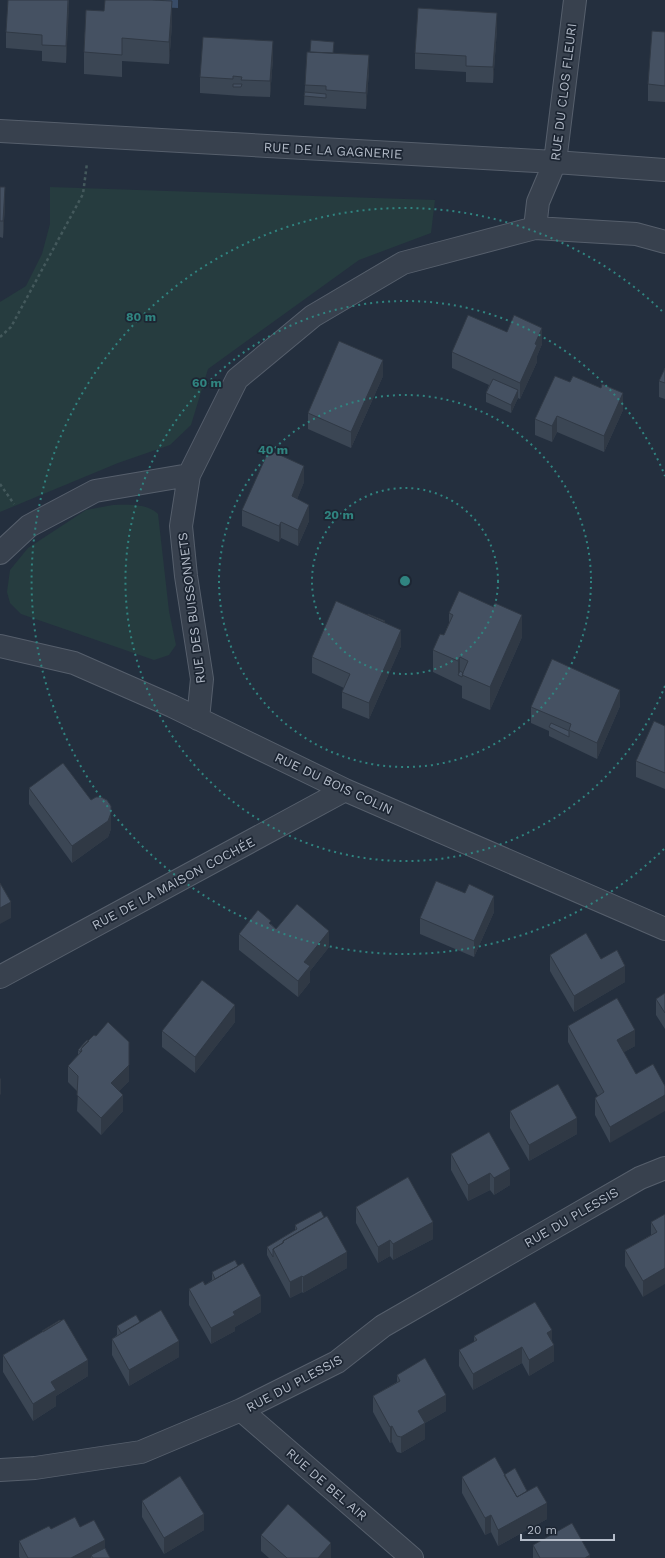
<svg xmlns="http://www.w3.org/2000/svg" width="665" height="1558" font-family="'Work Sans',sans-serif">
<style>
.green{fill:#263c3f}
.water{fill:#394c67}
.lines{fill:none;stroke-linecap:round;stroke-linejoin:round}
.minor-casing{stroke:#565f6c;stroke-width:24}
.path{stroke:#44595c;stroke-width:2.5;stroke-dasharray:3 3;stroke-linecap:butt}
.minor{stroke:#38414e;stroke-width:22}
.wall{fill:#3b4654}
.shaded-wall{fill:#303945}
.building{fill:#455162;stroke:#303945}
.ring{fill:none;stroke:#308480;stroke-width:2;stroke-dasharray:2 4}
.labels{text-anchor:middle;stroke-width:3.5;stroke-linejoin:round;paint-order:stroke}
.street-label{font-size:13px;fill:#b4bcc9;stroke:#1d2633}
.centre{fill:#308480;stroke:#1d2633;stroke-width:2}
.ring-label{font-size:12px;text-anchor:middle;font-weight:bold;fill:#308480;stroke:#1d2633;stroke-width:3.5;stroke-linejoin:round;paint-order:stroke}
</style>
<rect width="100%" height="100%" fill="#242f3e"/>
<!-- green -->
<path class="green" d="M50 187 435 200 431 233 359 260 208 369 191 425 170 445 118 463 0 512V302L26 286 42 254 50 224Z
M113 505C127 505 147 503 158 514L169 611 176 645 169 655 154 660 21 614 10 603 7 592 10 570 28 548 86 510Z"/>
<!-- water -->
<path class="water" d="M157 0H178V8L156 7Z"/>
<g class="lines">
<defs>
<path id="minor" d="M0 131 555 162 665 170
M535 228 538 202 555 162 575 0
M0 553 29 526 95 491 189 475
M0 646 74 663 172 706 345 790 665 929
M198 719 202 679 186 576 181 526 189 475 237 379 313 316 403 263 535 228 636 234 665 242
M0 977 345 790
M241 1410 412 1558
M0 1470 35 1468 141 1452 241 1410 337 1362 383 1326 640 1178 665 1168"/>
</defs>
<!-- minor casing -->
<use href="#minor" class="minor-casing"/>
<!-- path -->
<path class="path" d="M0 337 11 327 83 194 87 163
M0 484 14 504"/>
<!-- minor -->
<use href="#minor" class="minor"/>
</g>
<!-- wall -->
<path class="wall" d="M69 0 66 63 42 61V51L6 48V32Z
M86 10 172 24 169 64 122 61V77L84 74V52Z
M497 29 493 83 466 82V72L415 69V53Z
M665 32V102L648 101V84Z
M334 53 369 71 366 109 304 105 305 85Z
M273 58 270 97 241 96V95V96L200 93V77Z
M0 187 5 204 3 238 0 237Z
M507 332 542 344 537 356V362L520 399 518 398 511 413 486 402V393L489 385 452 368V352Z
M665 368V399L659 397V381Z
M383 376 351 448 308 429V413Z
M555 376 623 410 604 452 557 432 552 442 535 435V419Z
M304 482 297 499 309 521 298 546 281 538 279 542 242 526V510Z
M449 613 522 637 490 710 462 698V686L433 672V650L444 635 449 623Z
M385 623 401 646 369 719 342 708V692L344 688 312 673V657Z
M620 706 597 759 549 736V731L531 723V707Z
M665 726V789L636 777V761Z
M29 788 91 800 111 829 108 837 72 863 29 804Z
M494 912 474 957 420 934V918Z
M271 924 276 929 329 947 310 971V982L298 997 239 950V934Z
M550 955 601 959 625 982 574 1012 550 971Z
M665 993V1029L656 1015V999Z
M235 1022 195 1073 162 1047V1031Z
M568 1026 635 1046 624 1052 610 1143 595 1115V1098L598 1096 568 1042Z
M87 1040 129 1081 119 1091 123 1111 101 1135 77 1111 78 1092 68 1082V1066L78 1055V1050Z
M510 1111 577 1134 529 1161 510 1128Z
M489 1132 510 1185 494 1195 490 1190 468 1201 451 1170V1154Z
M356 1207 433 1239 393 1260 390 1256 378 1263 356 1223Z
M665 1214 643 1297 625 1266V1250L651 1235V1222Z
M295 1225 347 1268 303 1293 302 1292 290 1298 267 1255V1247L295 1230Z
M212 1272 261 1312 235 1327V1331L211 1344 189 1305V1289L205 1285 212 1280Z
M140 1322 179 1357 129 1386 112 1355V1339L117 1335V1326Z
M42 1331 88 1376 56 1396V1406L33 1421 3 1372V1355L42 1332Z
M474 1336 552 1340 554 1361 529 1376 522 1363 473 1390 459 1366V1350L474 1342Z
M397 1375 446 1411 425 1423V1439L401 1453 397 1452 392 1442 390 1443 373 1412V1396L397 1382Z
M504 1475 527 1491 547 1519 498 1546 491 1532 485 1535 462 1493V1477Z
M142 1501 204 1530 164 1554 142 1517Z
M80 1527 105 1548 110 1558H20L19 1557V1541L51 1529Z
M261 1535 331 1558H269L261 1551Z
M533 1545 590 1558H533Z"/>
<!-- shaded-wall -->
<path class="shaded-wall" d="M68 0 69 9 66 63V46Z
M172 1V24L169 64V42Z
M497 13V29L493 83V67Z
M273 41V58L270 97V81Z
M369 55V71L366 109V93Z
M5 187V204L3 238V221Z
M542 328V344L537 356V362L520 399V383L535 344Z
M383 360V376L351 448V432Z
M518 390V398L511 413V405Z
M623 393V410L604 452V436Z
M557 416V432L552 442V426Z
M304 466V482L292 512V496Z
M309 505V521L298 546V530Z
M281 522V538L279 542V526Z
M522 615V637L490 710V687Z
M401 630V646L369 719V703Z
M460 657V676L458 675V661Z
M620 690V706L597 759V743Z
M111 806V829L108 837 72 863V846Z
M494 896V912L474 957V941Z
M11 902V918L0 924V908Z
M329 931V947L310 971V982L298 997V981L304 962Z
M625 966V982L574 1012V996Z
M235 1005V1022L195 1073V1057Z
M635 1030V1046L617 1056V1040Z
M129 1042V1081L111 1100V1083Z
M1 1078V1094L0 1095V1079Z
M123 1095V1111L101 1135V1118Z
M665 1095V1111L610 1143V1127Z
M577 1118V1134L529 1161V1145Z
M510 1169V1185L494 1195V1178Z
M490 1173V1190L468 1201V1185Z
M433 1222V1239L393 1260V1244Z
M390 1240V1256L378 1263V1247Z
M347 1252V1268L303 1293V1277Z
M665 1268V1284L643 1297V1281Z
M302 1276V1292L290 1298V1282Z
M261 1296V1312L235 1327V1331L211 1344V1328L233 1312Z
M552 1330V1346L547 1333Z
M179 1341V1357L129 1386V1370Z
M554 1345V1361L529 1376V1360Z
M522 1347V1363L473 1390V1374Z
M88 1360V1376L56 1396V1406L33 1421V1404L51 1382Z
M446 1395V1411L418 1427V1411Z
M425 1423V1439L401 1453V1437Z
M392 1426V1442L390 1443V1427Z
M547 1503V1519L498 1546V1530Z
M204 1514V1530L164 1554V1538Z
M491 1515V1532L485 1535V1518Z
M105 1540V1556L91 1555V1558H71Z
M331 1543V1558H318Z
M590 1555V1558H585Z"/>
<!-- building -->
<path class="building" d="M8 0H68L66 46 42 45V35L6 32Z
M105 0H152L172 1 169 42 122 38V55L84 52 86 10 104 11Z
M418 8 497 13 493 67 466 66V56L415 53Z
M652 31 665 32V86L648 84Z
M203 37 273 41 270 81 241 80 242 77 233 76V79L200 77Z
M311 40 334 42 333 53 310 52Z
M307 52 369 55 366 93 326 90V86L305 85Z
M233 84H242L241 87H233Z
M305 92 326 94V98L304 96Z
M0 187H5L3 221H0Z
M468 315 507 332 514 315 542 328 535 344 537 345 520 383 452 352Z
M339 341 383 360 351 432 308 413Z
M665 368V383L659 381Z
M555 376 570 382 573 376 601 388 602 384 623 393 604 436 557 416 552 426 535 419Z
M493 379 518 390 511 405 486 393Z
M269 450 304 466 292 496 309 505 298 530 281 522 279 526 242 510Z
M459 591 494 607 495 603 522 615 490 687 462 675 468 661 460 657 458 661 433 650 440 634 444 635 453 615 449 613Z
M336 601 401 630 369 703 342 692 350 674 312 657Z
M368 614 385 621 384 622 368 615Z
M552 659 620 690 597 743 569 730 571 724 531 707Z
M460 671 463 673 462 677 458 675Z
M654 721 665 726V773L636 761Z
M551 723 569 731V737L549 727Z
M63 763 91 800 96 797H101L107 800 111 806V813L108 821 72 846 29 788Z
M436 881 465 893 469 884 494 896 474 941 420 918Z
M0 883 11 902 0 908Z
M297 904 329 931 304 962 310 966 298 981 239 934 258 910 271 921 269 923 276 929Z
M586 933 601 959 617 950 625 966 574 996 550 955Z
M202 980 235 1005 195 1057 162 1031Z
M665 993V1013L656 999Z
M617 998 635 1030 617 1040 636 1074 653 1064 665 1086V1095L610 1127 595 1098 604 1092 568 1026Z
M108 1022 129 1042V1065L111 1083 123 1095 101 1118 77 1095 78 1076 68 1066 82 1051 81 1049 83 1046 94 1035 96 1036Z
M87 1040 89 1041 81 1049V1052L78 1050Z
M558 1084 577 1118 529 1145 510 1111Z
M489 1132 510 1169 494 1178 490 1173 468 1185 451 1154Z
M408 1177 433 1222 393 1244 390 1240 378 1247 356 1207Z
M321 1211 324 1217 283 1241V1243L273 1249V1257L267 1247 297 1229 295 1225Z
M665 1214V1268L643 1281 625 1250 657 1232 651 1222Z
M327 1216 347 1252 303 1277 302 1276 290 1282 273 1249 284 1242 283 1241Z
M235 1260 238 1266 215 1279 212 1272Z
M243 1263 261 1296 233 1312 235 1315 211 1328 189 1289 203 1281 205 1285Z
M535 1302 552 1330 547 1333 554 1345 529 1360 522 1347 473 1374 459 1350 477 1340 474 1336Z
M161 1310 179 1341 129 1370 112 1339Z
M136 1315 140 1322 121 1333 117 1326Z
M64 1319 88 1360 51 1382 56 1390 33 1404 3 1355Z
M60 1320 61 1321 43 1332 42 1331Z
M425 1358 446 1395 418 1411 425 1423 401 1437 397 1436 392 1426 390 1427 373 1396 400 1381 397 1375Z
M495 1457 517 1497 537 1486 547 1503 498 1530 491 1515 485 1518 462 1477Z
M515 1468 527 1491 517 1497 504 1475Z
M180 1476 204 1514 164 1538 142 1501Z
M288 1504 331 1543 318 1558H287L261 1535Z
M75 1517 80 1527 94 1520 105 1540 71 1558H28L19 1541 49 1526 51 1529Z
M572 1523 590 1555 585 1558H540L533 1545Z
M105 1548 110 1558H93L91 1555Z"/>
<!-- distance rings -->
<g class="ring">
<circle cx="405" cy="581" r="93"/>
<circle cx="405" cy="581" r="186"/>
<path d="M665 686A280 280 0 1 1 665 476"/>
<path d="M664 849A373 373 0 1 1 664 313"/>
</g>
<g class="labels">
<!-- street labels -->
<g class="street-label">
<text transform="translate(563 92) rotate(-83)" y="5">RUE DU CLOS FLEURI</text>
<text transform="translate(333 150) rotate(3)" y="5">RUE DE LA GAGNERIE</text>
<text transform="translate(191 608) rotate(-97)" y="5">RUE DES BUISSONNETS</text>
<text transform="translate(334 783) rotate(25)" y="5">RUE DU BOIS COLIN</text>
<text transform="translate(173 883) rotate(-28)" y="5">RUE DE LA MAISON COCHÉE</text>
<text transform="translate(571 1217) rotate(-30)" y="5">RUE DU PLESSIS</text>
<text transform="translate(294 1383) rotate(-28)" y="5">RUE DU PLESSIS</text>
<text transform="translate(327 1484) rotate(41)" y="5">RUE DE BEL AIR</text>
</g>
</g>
<circle cx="405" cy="581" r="6" class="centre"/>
<g class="ring-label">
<text x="141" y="321">80 m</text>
<text x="207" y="387">60 m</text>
<text x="273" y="454">40 m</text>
<text x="339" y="519">20 m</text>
</g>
<!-- scale -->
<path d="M521 1534v6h93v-6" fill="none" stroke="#b4bcc9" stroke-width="2"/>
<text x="527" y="1534" font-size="12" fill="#b4bcc9" stroke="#1d2633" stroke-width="3" paint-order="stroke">20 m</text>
</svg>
